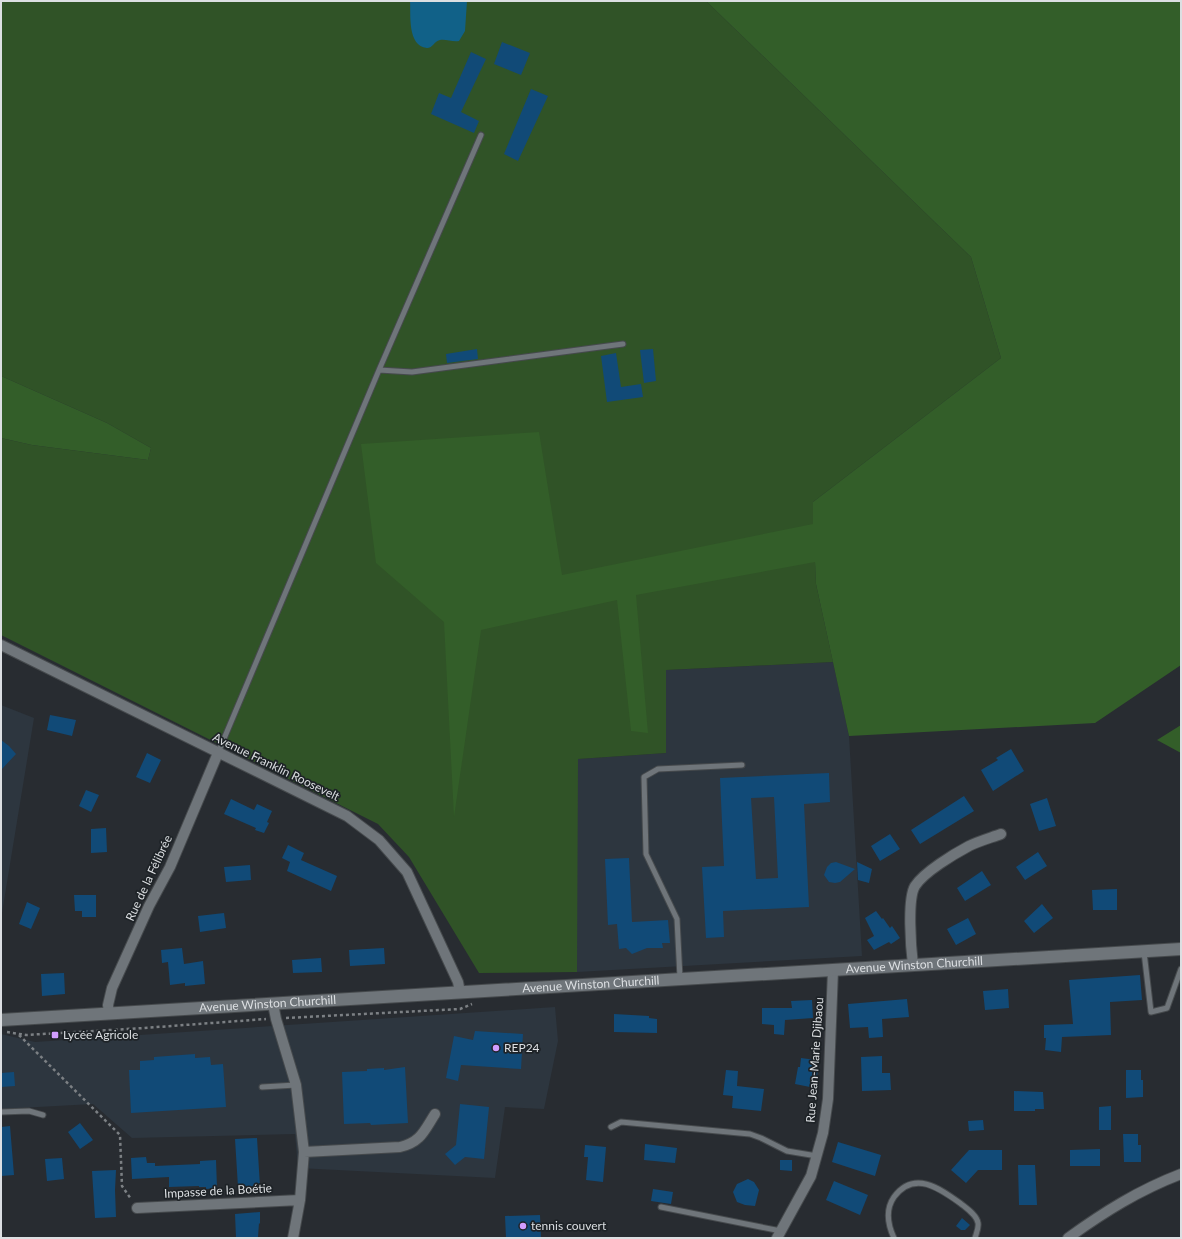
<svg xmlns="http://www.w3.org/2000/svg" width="1182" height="1239" font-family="Lato,sans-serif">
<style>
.built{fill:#2d363f}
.green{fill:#305327}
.forest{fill:#335e29}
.water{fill:#116188}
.building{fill:#114a77;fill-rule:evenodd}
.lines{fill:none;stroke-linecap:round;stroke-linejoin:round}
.lane-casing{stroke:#464a4d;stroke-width:7}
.street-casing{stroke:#464a4d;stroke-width:12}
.secondary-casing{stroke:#464a4d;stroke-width:14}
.path{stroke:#7c8084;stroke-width:2.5;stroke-dasharray:3 3;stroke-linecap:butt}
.lane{stroke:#6f757a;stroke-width:5}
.street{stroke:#6f757a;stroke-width:10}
.secondary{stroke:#6f757a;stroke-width:12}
.poi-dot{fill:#d19dfe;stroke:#1e2327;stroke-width:1.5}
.labels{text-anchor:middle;stroke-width:3.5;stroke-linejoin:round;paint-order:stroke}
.street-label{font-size:12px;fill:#dcdfe2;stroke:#1e2327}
.poi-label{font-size:12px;fill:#dcdfe2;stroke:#1e2327;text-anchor:start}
</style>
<rect width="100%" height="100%" fill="#282c31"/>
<!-- built -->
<path class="built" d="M833 662 849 736 862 956 577 972V759L666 753V670Z
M1 705 34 718 1 919Z
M555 1007 558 1041 544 1109 505 1107 495 1178 298 1168 295 1134 132 1138 93 1104 1 1109V1034L35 1042Z"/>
<!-- green -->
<path class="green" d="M1 1H706L971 257 1001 358 813 502 816 584 833 662 666 670V753L578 759 577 972 479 973 409 857 378 824 1 635V438L32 445 148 460 151 448 107 423 1 376Z"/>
<!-- forest -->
<path class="forest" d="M706 1H1181V665L1095 723 849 736 816 584 815 562 636 595 648 733 631 731 617 600 481 630 454 817 444 622 376 563 361 444 539 432 562 575 813 524V502L1001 358 971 257Z
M1 376 107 423 151 448 148 460 32 445 1 438Z
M1181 725V753L1157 740Z"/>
<!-- water -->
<path class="water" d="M410 1H467L465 31 459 41C452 42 446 39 440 40 434 41 433 48 427 48 407 46 411 14 410 1Z"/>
<!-- building -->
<path class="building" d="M502 42 530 53 521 75 494 64Z
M471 52 486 59 461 112 479 121 474 133 431 114 439 93 451 98Z
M531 89 548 96 518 161 504 154Z
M477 349 478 359 447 363 446 354Z
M653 349 656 381 644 383 640 350Z
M616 353 621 387 641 384 643 397 607 402 601 356Z
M50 715 76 720 72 736 47 730Z
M1 740 9 746 16 754 1 770Z
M1011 749 1024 771 993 791 981 770 998 760 996 758Z
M147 753 161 760 150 783 136 777Z
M829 773 830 802 804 804 809 907 723 911 724 937 706 938 702 867 724 866 720 778ZM774 797 778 878 756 879 751 798Z
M86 790 99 795 91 812 79 806Z
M964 796 974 811 920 844 911 830Z
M1047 798 1056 826 1039 831 1030 804Z
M231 799 254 810 257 804 272 811 267 822 269 823 264 833 255 830 256 828 224 814Z
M106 828 107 852 91 853V829Z
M890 834 900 849 880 861 871 846Z
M288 845 304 853 301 860 337 876 331 891 287 871 290 862 282 858Z
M1038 852 1047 866 1025 880 1016 867Z
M629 858 632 922 668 920 670 943H662L663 948H647L632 954 626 948 619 949 617 924 608 925 605 859Z
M836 862 855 869 840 882 835 883 829 882 824 875 827 867 831 863Z
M857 862 872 869 869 883 858 880Z
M250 865 251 880 226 882 224 867Z
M982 871 991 885 965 901 957 888Z
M1117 889V910H1093L1092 890Z
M74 895H96V917H82V911H75Z
M27 902 40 908 31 929 19 924Z
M1042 904 1053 918 1034 933 1024 921Z
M876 911 882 919 883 918 890 928 892 926 900 938 891 944 889 942 874 950 867 940 874 936 865 918Z
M224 913 226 928 200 932 198 916Z
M968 918 976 934 956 945 947 929Z
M182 948 184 964 203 961 205 984 185 986V983L170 985 168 962 162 963 161 950Z
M384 948 385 964 350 966 349 950Z
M321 958 322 972 293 973 292 960Z
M64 973 65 994 42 996 41 974Z
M1140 975 1142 1000 1110 1002 1111 1035 1062 1037 1061 1052 1045 1050 1046 1038H1044V1025L1073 1024 1069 980Z
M1008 989 1009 1008 985 1010 983 991Z
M907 999 909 1017 882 1019 883 1037 869 1038 868 1027 850 1028 848 1004Z
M812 1000 813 1018 785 1020 784 1035 774 1034V1025L762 1024V1008H792L791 1001Z
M614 1014 649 1016V1018L657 1019V1033L614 1032Z
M475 1031 523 1034 521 1069 461 1065 458 1081 446 1078 454 1036 473 1040Z
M195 1054V1058L210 1057 211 1065 223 1064 226 1107 131 1113 129 1070H140V1061L154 1060V1057Z
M882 1056V1073H890L891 1090 862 1091 861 1057Z
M801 1058 816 1060 815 1070H818L815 1088 795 1084 798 1067H800Z
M405 1067 408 1123 371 1125 370 1123 344 1124 342 1072 367 1071V1069L384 1068V1070Z
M726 1070 738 1071 737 1086 764 1089 761 1111 732 1108 733 1096 723 1095Z
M1126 1070H1141V1080H1143V1097L1126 1098Z
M14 1072 15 1086 1 1087V1073Z
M1014 1091 1043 1092 1044 1109H1035V1111H1014Z
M460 1104 489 1107 484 1159 465 1157 455 1165 445 1154 456 1145Z
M1111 1106V1130H1099V1107Z
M983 1120 984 1130 969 1131 968 1121Z
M80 1123 93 1140 80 1149 68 1132Z
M10 1126 14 1175 1 1176V1127Z
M1123 1134H1138V1145H1141V1162H1124Z
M257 1138 260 1186 238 1187 235 1139Z
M838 1142 881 1155 875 1176 832 1162Z
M645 1144 677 1148 675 1163 644 1160Z
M585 1145 606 1147 603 1182 586 1180 588 1157H584Z
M1100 1149V1166H1070V1150Z
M969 1150H1002V1170H978L966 1183 951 1170Z
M146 1157 147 1163H155V1166L200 1164V1161L216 1160 217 1188 206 1189V1187H199V1186L169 1187V1177L132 1179 131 1158Z
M62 1158 64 1179 47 1181 45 1159Z
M780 1160H792V1171L780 1170Z
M1018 1165H1035L1037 1205H1019Z
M116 1170 115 1190 116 1217 95 1218 92 1171Z
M748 1179 754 1182 759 1190 755 1206 745 1205 737 1202 733 1192 737 1184Z
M834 1181 868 1195 860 1215 826 1200Z
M653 1189 673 1192 671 1204 651 1201Z
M260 1212V1224L259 1223 258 1237 236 1238 235 1214Z
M540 1215 541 1238H506L505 1216Z
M962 1218 970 1225 965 1230H961L956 1226Z"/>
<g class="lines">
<defs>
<path id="lane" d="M379 370 412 372 623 344
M218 753 379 370 481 135
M1144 952 1151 1012 1167 1008 1181 969
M680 978 677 919 646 854 644 777 658 769 742 765
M262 1087 296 1085
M1 1112 29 1111 43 1115
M611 1127 621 1122 750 1134 761 1138 787 1151 817 1156
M661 1207 781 1231
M894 1238C888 1225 885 1210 894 1197 914 1170 939 1188 960 1203 966 1208 977 1215 978 1223 979 1228 976 1234 975 1238"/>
<path id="street" d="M1 645 347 816 379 840 407 872 458 982 460 992
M913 965C911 949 907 899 915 886 924 872 954 854 969 846 979 841 990 838 1001 834
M273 1004 276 1019 296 1085 304 1152 300 1200 293 1238
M109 1014 108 1005 112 988 149 906 170 867 218 753
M304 1152 400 1147C421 1142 424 1131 435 1114
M137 1208 300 1200
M777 1238 811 1176 823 1133 828 1099 833 970
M1068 1238C1104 1212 1139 1190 1181 1174"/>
<g id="secondary">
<path id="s1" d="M1 1020 1181 949"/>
</g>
</defs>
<!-- lane casing -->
<use href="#lane" class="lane-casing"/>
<!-- street casing -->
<use href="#street" class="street-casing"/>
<!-- secondary casing -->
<use href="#secondary" class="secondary-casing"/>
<!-- path -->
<path class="path" d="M286 1018 460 1009 472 1004
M7 1032 26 1035 144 1028 266 1019
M19 1035 120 1135 122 1186 131 1199"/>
<!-- lane -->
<use href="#lane" class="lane"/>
<!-- street -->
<use href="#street" class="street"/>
<!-- secondary -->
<use href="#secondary" class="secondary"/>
</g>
<!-- markers -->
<g class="poi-dot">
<rect x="51" y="1031" width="8" height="8" rx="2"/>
<circle cx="496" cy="1048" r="4"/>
<circle cx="523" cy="1226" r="4"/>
</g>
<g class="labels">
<!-- street labels -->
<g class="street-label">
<text transform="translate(276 767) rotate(26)" y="4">Avenue Franklin Roosevelt</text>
<text transform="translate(149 878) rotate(-65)" y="4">Rue de la Félibrée</text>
<text dy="4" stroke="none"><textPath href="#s1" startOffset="915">Avenue Winston Churchill</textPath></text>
<text dy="4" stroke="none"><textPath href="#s1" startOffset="591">Avenue Winston Churchill</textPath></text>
<text dy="4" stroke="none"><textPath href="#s1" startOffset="267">Avenue Winston Churchill</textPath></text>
<text transform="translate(815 1060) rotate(-86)" y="4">Rue Jean-Marie Djibaou</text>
<text transform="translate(218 1191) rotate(-3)" y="4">Impasse de la Boétie</text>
</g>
<!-- poi labels -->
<g class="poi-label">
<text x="63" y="1039">Lycée Agricole</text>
<text x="504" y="1052">REP24</text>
<text x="531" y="1230">tennis couvert</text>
</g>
</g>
<!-- border -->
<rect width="1182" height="1239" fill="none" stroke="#dcdfe2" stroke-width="4"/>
</svg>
